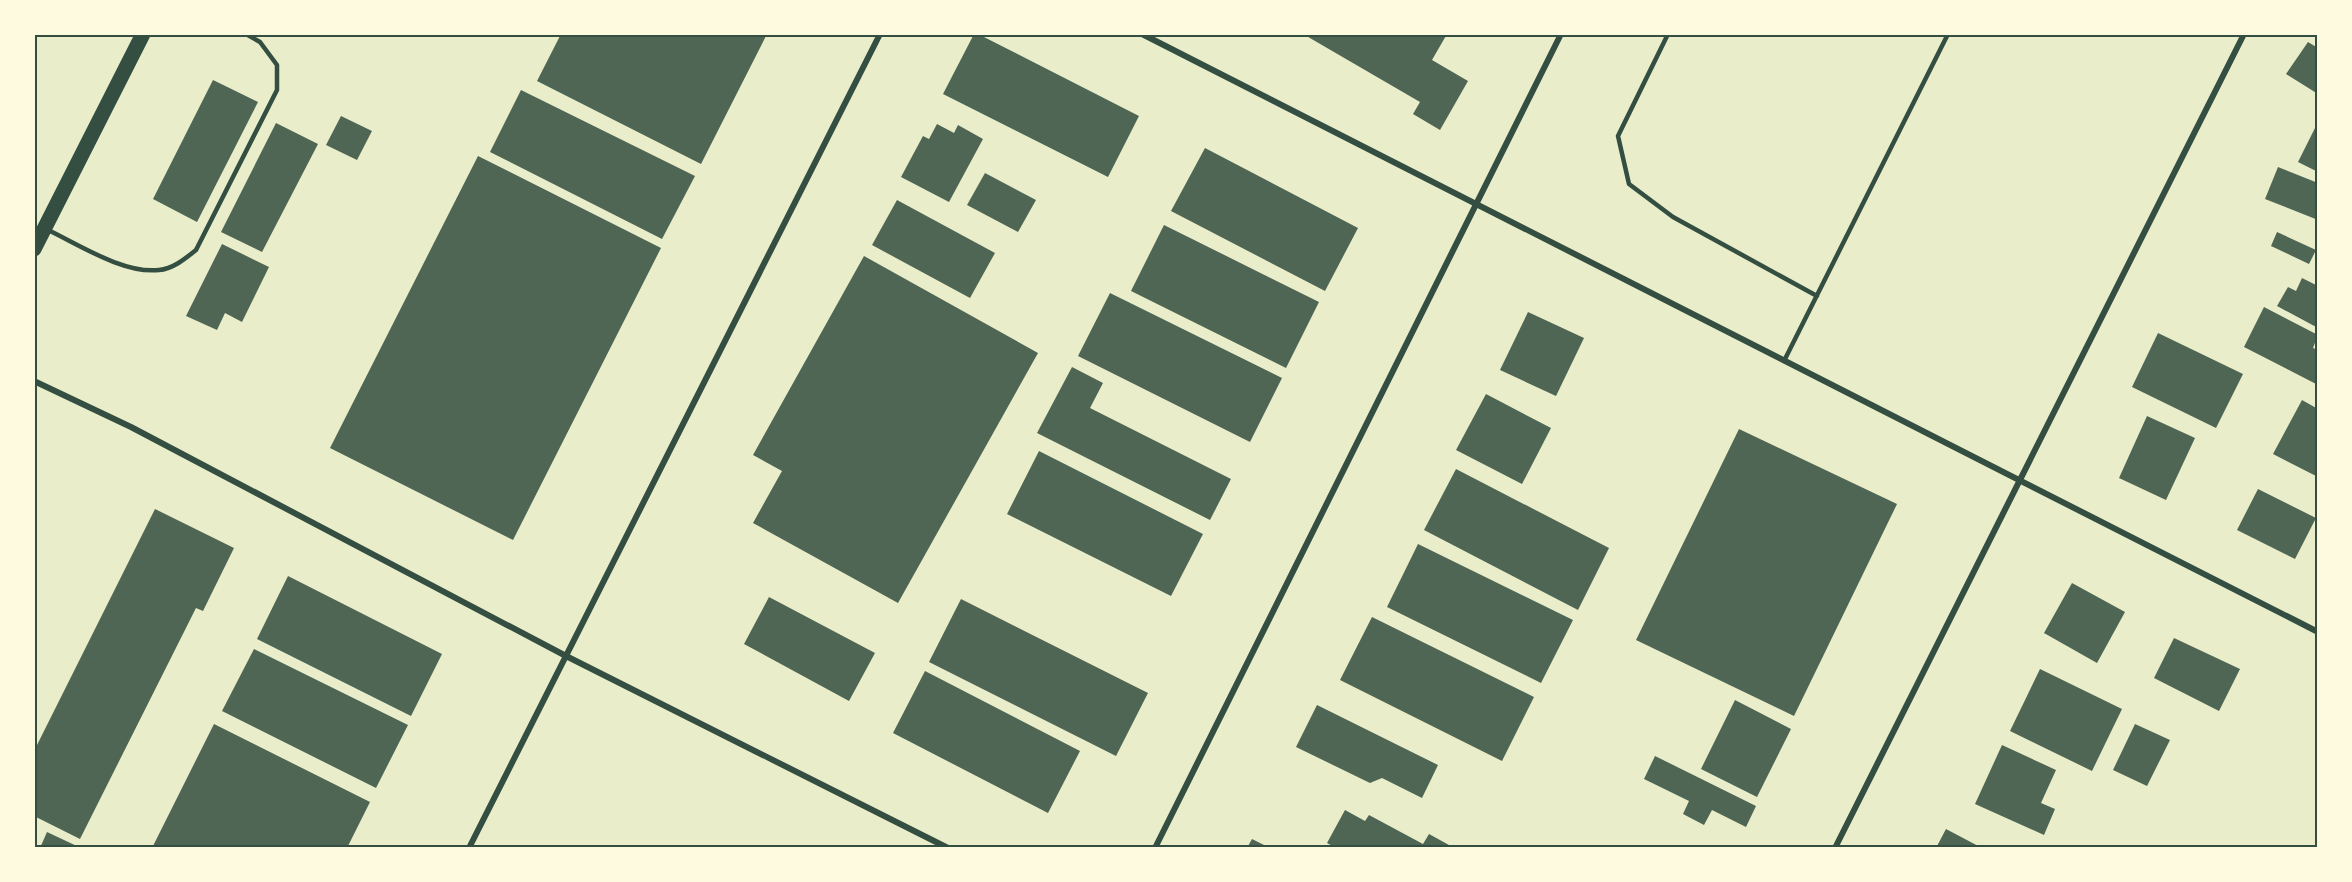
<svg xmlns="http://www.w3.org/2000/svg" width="2352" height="882" font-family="'Titillium Web',sans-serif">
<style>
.building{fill:#4f6655}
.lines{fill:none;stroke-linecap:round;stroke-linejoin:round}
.service{stroke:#344e41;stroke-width:4.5}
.minor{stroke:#344e41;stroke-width:6}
.primary{stroke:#344e41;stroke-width:15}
.neatline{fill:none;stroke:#344e41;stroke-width:2}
</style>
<rect width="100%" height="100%" fill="#e9edc9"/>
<!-- building -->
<path class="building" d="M561 34H767L701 164 537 81Z
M974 34H978L1139 116 1108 177 943 94Z
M1303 34H1447L1432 60 1468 81 1440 130 1413 114 1420 102Z
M2308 42 2318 48V94L2286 74Z
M213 80 258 102 197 222 153 199Z
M521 90 695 176 662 239 490 152Z
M341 116 372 131 357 160 326 145Z
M2318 122V172L2298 162Z
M276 123 318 144 262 252 221 232Z
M937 124 954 133 958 125 983 139 949 202 901 177 923 136 929 139Z
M1205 148 1358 228 1325 291 1171 211Z
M478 156 661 248 513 540 330 448Z
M2278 167 2318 183V220L2265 199Z
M985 173 1036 200 1018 232 967 205Z
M897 200 995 253 970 298 872 245Z
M1164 225 1319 302 1286 368 1131 291Z
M2277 232 2316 250 2309 264 2271 246Z
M222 244 269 267 242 322 225 313 217 330 186 316Z
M864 256 1038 353 898 603 753 523 782 471 753 455Z
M2302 278 2318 286V328L2277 306 2288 287 2296 291Z
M1110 293 1282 378 1250 442 1078 356Z
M2264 307 2318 335 2313 348 2318 350V385L2244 347Z
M1528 312 1584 338 1556 396 1500 370Z
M2158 333 2243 374 2216 428 2132 387Z
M1072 367 1103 383 1090 408 1231 479 1210 520 1037 433Z
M1486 394 1551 428 1522 484 1456 450Z
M2302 400 2318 409V477L2273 454Z
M2147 416 2195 438 2166 500 2119 478Z
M1739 429 1897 504 1794 716 1636 640Z
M1039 451 1203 534 1171 596 1007 514Z
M1456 469 1609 548 1578 610 1424 530Z
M2258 489 2316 518 2295 559 2237 530Z
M155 509 234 548 203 611 196 608 80 839 34 816V751Z
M1418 544 1573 620 1541 683 1387 607Z
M288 576 442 654 411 716 257 639Z
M2072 583 2125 612 2097 663 2044 633Z
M769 597 875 653 849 701 744 644Z
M961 599 1148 693 1116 756 929 662Z
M1372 617 1534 697 1502 761 1340 680Z
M2174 638 2240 669 2219 711 2154 678Z
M254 649 408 725 376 788 222 711Z
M2040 669 2122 709 2092 771 2010 731Z
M925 671 1080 751 1048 813 893 733Z
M1735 700 1791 729 1757 797 1701 769Z
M1317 705 1438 765 1422 798 1382 778 1370 783 1296 747Z
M214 724 370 802 347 848H152Z
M2135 724 2170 740 2147 786 2113 770Z
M2002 745 2056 770 2041 803 2055 809 2044 835 1975 804Z
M1655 756 1756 806 1746 827 1712 810 1704 825 1683 814 1689 801 1644 779Z
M1345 810 1365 821 1369 815 1423 844 1429 834 1449 845 1447 848H1336L1327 843Z
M1946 829 1982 848H1936Z
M47 832 81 848H40Z
M1252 839 1270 848H1247Z"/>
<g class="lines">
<!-- service -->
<path class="service" d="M1668 34 1618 136 1629 184 1673 217 1817 296
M46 229C78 244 123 274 159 270 173 269 186 258 196 250L277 90V65L260 42 246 34
M1784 361 1948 34"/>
<!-- minor -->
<path class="minor" d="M1142 34 2318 632
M34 381 131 427 566 656 948 848
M469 848 880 34
M1155 848 1561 34
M1835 848 2244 34"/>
<!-- primary -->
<path class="primary" d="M34 249 143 34"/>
</g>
<!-- border -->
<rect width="2352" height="882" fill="none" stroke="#fefae0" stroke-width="72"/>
<rect x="36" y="36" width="2280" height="810" class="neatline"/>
</svg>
